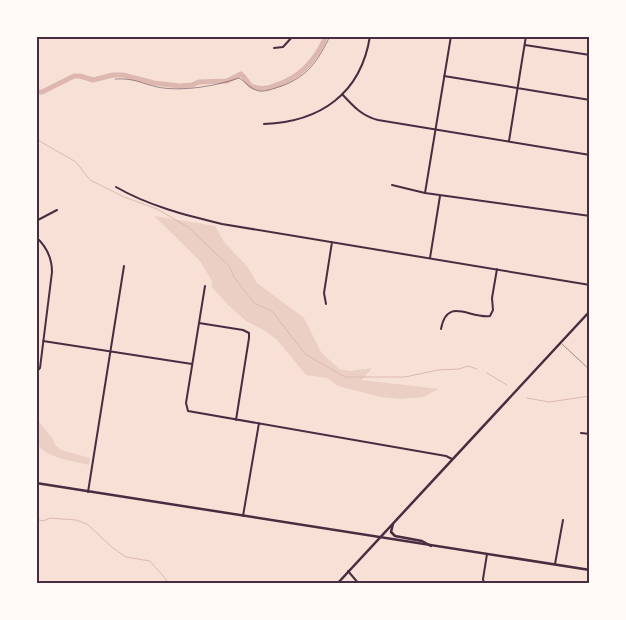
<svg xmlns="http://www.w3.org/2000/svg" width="626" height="620" font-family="'Asap Condensed',sans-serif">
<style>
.green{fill:#ebcfc5}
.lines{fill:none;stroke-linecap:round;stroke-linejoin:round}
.stream{stroke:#dcb8b0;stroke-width:1}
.canal{stroke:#dcb8b0;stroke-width:5}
.path{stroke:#4a2c40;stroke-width:0.5}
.service{stroke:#4a2c40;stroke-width:0.5}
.minor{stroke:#4a2c40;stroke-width:2}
.tertiary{stroke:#4a2c40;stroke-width:2.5}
.secondary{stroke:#4a2c40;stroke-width:2.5}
.neatline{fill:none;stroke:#4a2c40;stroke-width:2}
</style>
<rect width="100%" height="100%" fill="#f7e1d7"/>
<!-- green -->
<path class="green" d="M154 216 215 226 224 242 247 266 257 283 304 318 321 352 339 369 350 371 372 368 362 380 439 389 423 397 401 399 381 397 338 386 327 378 306 375 277 340 265 331 246 321 227 304 212 287V281L200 261Z
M36 418 52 438 56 446 61 450 90 458 89 465C74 461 42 458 36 441 34 435 36 425 36 418Z"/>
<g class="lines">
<!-- stream -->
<path class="stream" d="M36 139 76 162 90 180 124 197 157 209 188 227 229 266 234 277 254 303 272 311 305 354 345 377H405L438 370 459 369 468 366 477 369
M487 373 507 385
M527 398 549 402 590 396
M36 519 43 521 50 518 62 519 76 520 87 524 113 548 126 557 150 561 169 583 172 584
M216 584H218"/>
<!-- canal -->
<path class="canal" d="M36 92H42L74 76H80L93 80 113 75H123L154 83 180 86 192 85 199 82 227 81 241 74C245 77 247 83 251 86 259 90 266 89 274 86 300 78 316 61 326 36"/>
<!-- path -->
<path class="path" d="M115 79C134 78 140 83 157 87 182 92 216 86 239 78 246 82 250 89 259 91 266 92 275 88 282 86 308 76 318 61 330 36"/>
<!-- service -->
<path class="service" d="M562 344 590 370"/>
<!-- minor -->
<path class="minor" d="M525 45 590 55
M274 48 283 47 293 36
M444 76 590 100
M342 94C353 106 362 116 378 120L590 155
M264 124C320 122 361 94 370 36
M509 141 526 36
M392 185 425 193 590 216
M116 187C149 206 185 215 222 224L590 285
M425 193 451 36
M36 221 57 210
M36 237C47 247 52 258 52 272L40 368 36 372
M430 258 440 196
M205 286 186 403 188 411 446 456 452 459
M326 304 324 293 332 242
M199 323 243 330 249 333V338L236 420
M441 329C447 296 470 319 490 316L493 310 492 298 497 269
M43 341 192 364
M581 433 590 434
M88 492 124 266
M243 516 259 423
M555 564 563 520
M348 571 359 584
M484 584 483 579 487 554"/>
<!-- tertiary -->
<path class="tertiary" d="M36 483 590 570"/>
<!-- secondary -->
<path class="secondary" d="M393 524 391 532 395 536 422 541 431 546
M337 584 590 311"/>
</g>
<!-- border -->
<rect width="626" height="620" fill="none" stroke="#fffaf5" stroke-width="75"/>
<rect x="38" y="38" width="550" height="544" class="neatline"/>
</svg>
